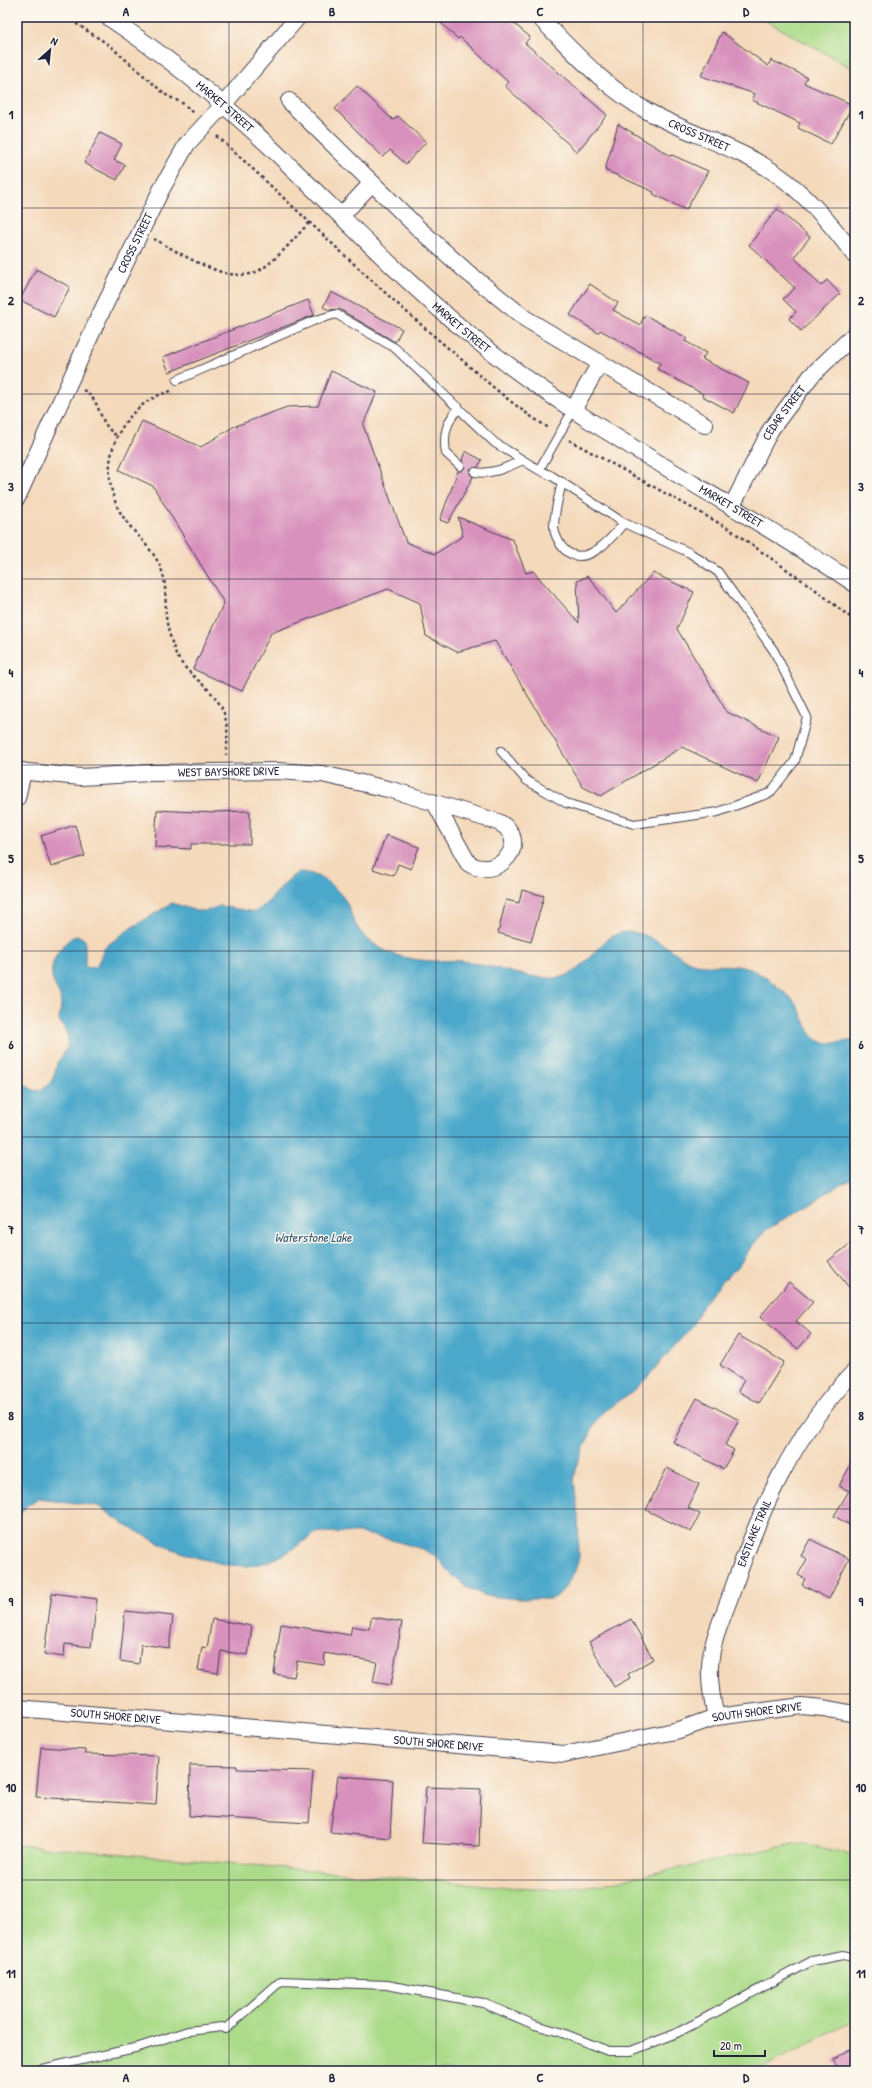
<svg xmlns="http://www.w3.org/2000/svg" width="872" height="2088" font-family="'Patrick Hand',sans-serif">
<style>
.green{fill:#abdb89;stroke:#667e62}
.water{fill:#4ca8ca;stroke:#376582}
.building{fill:#d890bc}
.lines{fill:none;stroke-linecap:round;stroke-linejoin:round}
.service-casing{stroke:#423d4e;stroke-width:10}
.minor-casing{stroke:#423d4e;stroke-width:18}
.path{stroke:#423d4e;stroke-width:2.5;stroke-dasharray:3 3;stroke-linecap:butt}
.service{stroke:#fff;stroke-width:8}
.minor{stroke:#fff;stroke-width:16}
.grid{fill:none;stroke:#22223b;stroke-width:1;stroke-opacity:0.55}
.labels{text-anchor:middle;stroke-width:3;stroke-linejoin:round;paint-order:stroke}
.street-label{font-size:12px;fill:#22223b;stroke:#fbf7ec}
.water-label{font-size:13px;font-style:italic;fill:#335874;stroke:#fbf7ec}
.neatline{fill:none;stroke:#22223b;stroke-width:1.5}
.grid-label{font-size:13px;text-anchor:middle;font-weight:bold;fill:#22223b}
</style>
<rect width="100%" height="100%" fill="#fbf7ec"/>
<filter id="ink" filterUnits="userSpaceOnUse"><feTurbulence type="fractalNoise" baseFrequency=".025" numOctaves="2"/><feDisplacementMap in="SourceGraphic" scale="8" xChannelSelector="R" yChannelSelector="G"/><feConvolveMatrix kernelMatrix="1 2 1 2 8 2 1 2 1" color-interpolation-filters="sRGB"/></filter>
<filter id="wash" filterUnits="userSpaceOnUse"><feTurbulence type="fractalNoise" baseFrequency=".012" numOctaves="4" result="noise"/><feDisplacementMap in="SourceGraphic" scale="16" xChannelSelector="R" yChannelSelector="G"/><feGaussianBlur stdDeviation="0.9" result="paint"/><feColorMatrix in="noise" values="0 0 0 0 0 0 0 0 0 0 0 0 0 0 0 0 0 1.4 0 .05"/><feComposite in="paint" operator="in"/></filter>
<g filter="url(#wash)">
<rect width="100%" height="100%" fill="#f4d9bb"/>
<!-- green -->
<path class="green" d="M759 17H855V70Z
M798 1843 855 1855V2020L757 2071H17V1845L531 1889H564L603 1884Z"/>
<!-- water -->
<path class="water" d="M299 872C317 871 338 888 347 903 351 911 352 920 357 927 364 938 378 948 390 953 403 958 422 961 435 961 444 961 453 960 462 961 489 964 545 986 568 975 594 963 604 925 637 933 649 936 663 944 673 951 678 954 683 959 689 962 714 970 734 959 760 974 769 979 791 997 797 1005 805 1018 807 1037 822 1042 833 1045 844 1041 855 1040V1178L832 1189 810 1204 766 1230 751 1247 738 1267 721 1282 703 1305 693 1324 685 1334 645 1380 634 1391 604 1411 595 1422 578 1462 574 1479 578 1515 579 1557 575 1571 565 1588 556 1597 551 1599H521L486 1596 466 1587 450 1573 437 1557 422 1549 388 1539 360 1533 323 1532 316 1533 287 1553 268 1562 248 1566 228 1565 198 1558 164 1546 127 1526 98 1506 39 1498 27 1505 17 1520V1080L35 1091C51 1088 54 1078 57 1064 58 1060 63 1056 65 1051 72 1040 65 1029 59 1020 59 1015 61 1009 61 1004 61 996 56 988 53 981 48 966 58 949 69 940 74 935 80 935 85 940V965L87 968 97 966 105 947 131 928 172 903 196 911H205L220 906 255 912C273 902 281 882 299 872Z"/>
<g id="blocks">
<!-- building -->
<path class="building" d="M435 17H506L530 37 525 43 607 115 577 152 505 86 508 82 460 37 458 39Z
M722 32 768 66 771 60 807 77 804 83 853 105 831 144 798 128 800 123 752 100 755 94 701 76Z
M357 86 393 120 398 116 426 142 406 164 390 150 383 157 335 109Z
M618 124 671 156 672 155 708 171 686 210 653 194 654 192 605 170Z
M100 133 122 144 114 160 125 165 117 180 84 163Z
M777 209 810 237 794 257 821 286 827 280 840 294 801 331 789 319 796 312 783 299 795 288 749 245Z
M36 269 70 287 54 317 20 300Z
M590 284 618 303 613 310 640 325 645 315 687 338 685 341 706 353 702 359 749 383 734 413 702 396 703 394 657 369 660 363 600 330 598 333 570 315Z
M331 292 402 329 395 342 339 309 329 310 323 307Z
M308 300 314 315 169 372 163 357Z
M331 371 377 392 363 425 406 542 435 554 463 536 458 517 513 540 526 573 533 571 579 623 577 581 588 576 616 613 653 573 694 592 677 629 727 712 779 737 758 783 682 747 601 796 583 787 495 641 457 652 426 636 420 603 388 589 271 633 242 691 193 669 224 603 153 486 119 470 142 421 201 447 233 427 287 407 318 406Z
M465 451 482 460 478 467 470 469V474L473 477 448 523 440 520 458 471H462L465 468 462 460Z
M157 810 214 813V812L250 811V844H191V849L155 847Z
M75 825 85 856 51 867 41 836Z
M386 835 419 847 411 869 398 864 394 876 373 869Z
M522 890 544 896 531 942 498 933 506 900 519 903Z
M855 1240V1295L828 1261Z
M789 1282 813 1302 796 1321 811 1334 798 1349 760 1317Z
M738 1335 784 1362 759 1403 738 1391 744 1380 720 1365Z
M697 1398 739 1420 725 1445 734 1450 723 1469 673 1442Z
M855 1457V1528L834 1516 849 1491 839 1486Z
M667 1468 699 1484 688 1508 700 1514 691 1532 646 1510Z
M810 1539 849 1559 829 1599 802 1585 805 1579 798 1575 807 1559 801 1556Z
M52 1593 97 1599 91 1647 65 1644 64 1657 44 1654Z
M125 1611 173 1616 169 1648 141 1644 139 1664 120 1661Z
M372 1617 402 1622 391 1685 373 1682 377 1662 325 1653 324 1665 297 1661 294 1677 274 1674 281 1624 350 1635 352 1626 369 1629Z
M212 1619 252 1626 248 1655 221 1651 218 1673 198 1670 202 1647 207 1648Z
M631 1619 653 1659 628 1674 630 1678 614 1687 589 1642Z
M41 1747 85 1750V1754L159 1756 156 1805 36 1797Z
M190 1765 237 1766V1769L313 1771 309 1823 189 1816Z
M338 1776 393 1780 390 1838 330 1832Z
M426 1787 481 1789 479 1846 422 1843Z
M850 2049 855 2057V2071H840L833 2060Z"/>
</g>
</g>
<g filter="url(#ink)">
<use href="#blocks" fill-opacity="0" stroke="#423d4e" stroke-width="1"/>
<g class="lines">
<defs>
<path id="service" d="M177 380 313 321 336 314 395 348 495 443 539 470
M459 408C446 422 443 435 446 453L460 466
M475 472C493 475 507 467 523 460
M562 482C559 496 554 513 554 527 554 534 560 545 564 549 585 570 612 538 624 523
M501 751 526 780 566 803 634 824 718 812 770 793 795 761 807 717 774 651 718 572 690 553 624 523 552 476 539 470 573 410
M33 2071 139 2047 188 2031 222 2027 226 2029 281 1981 387 1985 483 2003 535 2025 560 2032 608 2051H631L675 2034 812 1961 844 1955 855 1958"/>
<g id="minor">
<path id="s1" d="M108 17C162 53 219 99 267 144 338 211 404 283 481 344 597 436 733 501 855 584"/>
<path id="s2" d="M539 17C573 51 606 89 649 112 691 135 738 147 778 175 808 196 833 226 855 256"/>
<path d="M289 101 418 228 467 272 526 319 705 425"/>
<path d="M341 216 372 183"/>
<path d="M573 410 600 363"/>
<path id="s3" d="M17 498 98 319 161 190 187 144 223 105 298 17"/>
<path id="s4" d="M732 506 771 429 811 376 855 334"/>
<path id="s5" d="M17 771 81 777 150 773 278 771 322 774 392 790 498 822C534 840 498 883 468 863L436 805"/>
<path d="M17 798 23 771"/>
<path id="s6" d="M17 1708 564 1754 679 1730 716 1717 802 1706 823 1708 855 1714"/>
<path id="s7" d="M716 1717C712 1700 709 1684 710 1666 711 1643 722 1619 730 1597 758 1515 793 1433 855 1371"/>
</g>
</defs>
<!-- service casing -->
<use href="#service" class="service-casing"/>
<!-- minor casing -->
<use href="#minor" class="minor-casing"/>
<!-- path -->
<path class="path" d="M66 17 109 45 166 95 184 104 193 113
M217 136C296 208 372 284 454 353 484 379 514 407 549 428
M154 239C179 252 227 285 256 272 275 263 295 237 310 222
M83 390C103 401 96 422 117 436
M171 391C119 405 94 464 120 512 131 531 151 546 160 566 167 582 165 599 166 616 167 627 171 639 174 649 183 674 208 683 220 705 229 719 228 740 226 755
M569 440 728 528 816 590 855 621"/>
<!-- service -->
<use href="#service" class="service"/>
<!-- minor -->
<use href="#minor" class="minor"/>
</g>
</g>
<!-- grid -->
<path class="grid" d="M229 17V2071M436 17V2071M643 17V2071M17 208H855M17 394H855M17 579H855M17 765H855M17 951H855M17 1137H855M17 1323H855M17 1509H855M17 1694H855M17 1880H855"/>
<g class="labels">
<!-- street labels -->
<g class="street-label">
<text dy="4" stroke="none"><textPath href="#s1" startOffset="147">MARKET STREET</textPath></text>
<text dy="4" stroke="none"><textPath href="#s2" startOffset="201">CROSS STREET</textPath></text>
<text dy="4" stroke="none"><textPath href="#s3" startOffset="281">CROSS STREET</textPath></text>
<text dy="4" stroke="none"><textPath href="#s1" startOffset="471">MARKET STREET</textPath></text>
<text dy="4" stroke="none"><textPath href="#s4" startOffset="107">CEDAR STREET</textPath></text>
<text dy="4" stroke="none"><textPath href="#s1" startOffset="795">MARKET STREET</textPath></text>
<text dy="4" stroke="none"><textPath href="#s5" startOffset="212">WEST BAYSHORE DRIVE</textPath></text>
<text dy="4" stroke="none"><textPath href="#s7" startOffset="192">EASTLAKE TRAIL</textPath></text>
<text dy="4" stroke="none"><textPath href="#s6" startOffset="747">SOUTH SHORE DRIVE</textPath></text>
<text dy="4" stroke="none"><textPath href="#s6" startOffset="99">SOUTH SHORE DRIVE</textPath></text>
<text dy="4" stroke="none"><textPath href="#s6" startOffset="423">SOUTH SHORE DRIVE</textPath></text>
</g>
<!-- water labels -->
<g class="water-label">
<text x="313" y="1242">Waterstone Lake</text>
</g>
</g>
<!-- margin -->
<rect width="872" height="2088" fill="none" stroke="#fbf7ec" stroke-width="44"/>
<!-- north arrow -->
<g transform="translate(50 50) rotate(27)" stroke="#fbf7ec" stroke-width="3" paint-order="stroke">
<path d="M0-3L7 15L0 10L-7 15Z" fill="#22223b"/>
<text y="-6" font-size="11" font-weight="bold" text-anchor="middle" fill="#22223b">N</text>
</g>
<!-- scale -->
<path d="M714 2050v6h51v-6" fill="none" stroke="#22223b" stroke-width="2"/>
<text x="720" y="2050" font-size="12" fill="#22223b" stroke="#fbf7ec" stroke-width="3" paint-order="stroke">20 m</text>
<rect x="22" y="22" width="828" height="2044" class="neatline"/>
<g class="grid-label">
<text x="126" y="16">A</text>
<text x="332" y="16">B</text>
<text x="540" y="16">C</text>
<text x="746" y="16">D</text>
<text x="11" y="119">1</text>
<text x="861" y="119">1</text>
<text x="11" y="305">2</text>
<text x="861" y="305">2</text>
<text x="11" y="491">3</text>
<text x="861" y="491">3</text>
<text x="11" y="677">4</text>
<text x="861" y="677">4</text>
<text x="11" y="863">5</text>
<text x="861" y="863">5</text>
<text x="11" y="1049">6</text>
<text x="861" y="1049">6</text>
<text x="11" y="1234">7</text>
<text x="861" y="1234">7</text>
<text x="11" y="1420">8</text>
<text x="861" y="1420">8</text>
<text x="11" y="1606">9</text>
<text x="861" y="1606">9</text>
<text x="11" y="1792">10</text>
<text x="861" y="1792">10</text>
<text x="11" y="1978">11</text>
<text x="861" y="1978">11</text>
<text x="126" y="2082">A</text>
<text x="332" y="2082">B</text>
<text x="540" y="2082">C</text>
<text x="746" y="2082">D</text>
</g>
</svg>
